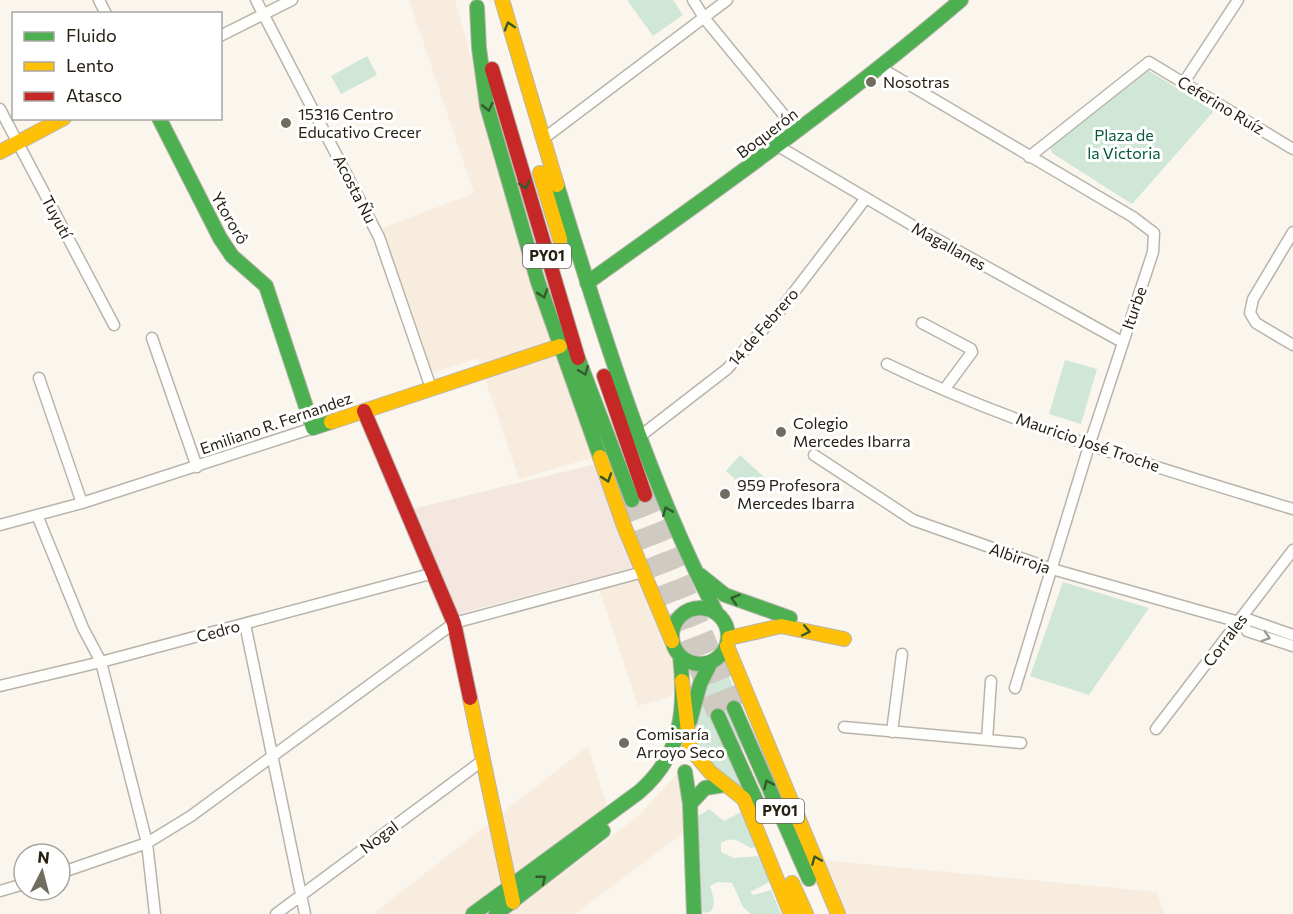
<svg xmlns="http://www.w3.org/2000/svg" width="1293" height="914" font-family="Commissioner,sans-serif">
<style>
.commercial{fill:#f7ecde}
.industrial{fill:#f3e7df}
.green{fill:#d0e6d6}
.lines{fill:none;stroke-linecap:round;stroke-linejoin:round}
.highway-tunnel{stroke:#d0cbc2;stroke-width:20;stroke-dasharray:20 10;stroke-linecap:butt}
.street-casing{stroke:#b9b4aa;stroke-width:13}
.fast-casing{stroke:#b9b4aa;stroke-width:16}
.slow-casing{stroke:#b9b4aa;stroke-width:16}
.jam-casing{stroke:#b9b4aa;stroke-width:16}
.street{stroke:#fefefc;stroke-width:10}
.fast{stroke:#4caf50;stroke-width:14}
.slow{stroke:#ffc107;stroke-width:14}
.jam{stroke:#c62828;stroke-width:14}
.oneway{stroke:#355a2b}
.oneway2{stroke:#9d9b93}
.poi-dot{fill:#706c60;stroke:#fff;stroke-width:2}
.labels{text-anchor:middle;stroke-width:6;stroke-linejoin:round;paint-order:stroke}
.shield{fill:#fff;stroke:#67645a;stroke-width:1.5}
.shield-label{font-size:15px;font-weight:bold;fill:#262113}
.poi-label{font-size:16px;fill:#262113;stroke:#fff;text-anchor:start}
.street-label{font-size:16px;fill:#262113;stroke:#fff}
.park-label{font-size:16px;fill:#06593b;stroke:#fff}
</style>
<rect width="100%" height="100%" fill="#faf6ee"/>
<!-- commercial -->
<path class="commercial" d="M409 0H455L484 104 598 456 519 479 478 358 427 375 383 228 474 193Z
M641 570 676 660V679L672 696 638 706 596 580Z
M588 746 607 806 499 892 468 914H373Z
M676 775 682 777 686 831 575 914H510L639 815Z
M821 860 1157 892 1164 914H842Z"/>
<!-- industrial -->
<path class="industrial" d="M600 463 637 567 454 615 412 509Z"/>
<!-- green -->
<path class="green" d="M627 0H673L683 15 653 36Z
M367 56 377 75 341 94 331 76Z
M1146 69 1214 111 1132 204 1052 153 1050 147Z
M1065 360 1097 369 1081 424 1049 414Z
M740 455 765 478 751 494 726 471Z
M1063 582 1149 608 1089 695 1030 676Z
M724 664 740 704 743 790 730 786 688 734 712 676Z
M709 809 724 821 741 812 755 847 751 848C739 843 735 835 721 843V852L734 858 758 856 771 881 750 892 753 895 771 890 781 914H751L743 907 732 883 718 882 710 886C713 896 717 904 710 912L701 913 696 879 701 871 697 852V817Z"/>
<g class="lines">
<!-- highway-tunnel -->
<path class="highway-tunnel" d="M645 495 734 708
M632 500 718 716"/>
<defs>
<path id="street" d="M99 0 106 14
M256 0 379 237 431 388
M693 0 705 19 797 131
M220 36 292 0
M881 68 1133 217 1154 233 1153 252 1089 446 1015 688
M1184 82 1238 0
M0 109 114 325
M543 139 727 0
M778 146 922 231 1122 342
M1029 157 1149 62 1293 149
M1293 232 1253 299 1250 313 1256 323 1293 345
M922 323 971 349 972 352 944 390
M152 338 197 467
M887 364C1017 427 1156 467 1293 509
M39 378 82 503
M639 437 727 369 778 313 866 198
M814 455 913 520 1052 569 1239 622 1250 620 1293 635
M37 515 83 628 101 662 147 843 155 914
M0 525 82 503 313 428
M1243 623 1247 631 1293 646
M245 624 305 914
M0 686 101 662 434 573
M844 727 1021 743
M1156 729 1293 550
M892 732 902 654
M987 740 991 681
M60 873 147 843 191 816 454 623 643 572
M0 891 24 884
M276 914 482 761"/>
<path id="fast" d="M477 7 479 48 487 106 538 282 600 457
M159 118 220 238 232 256 266 286 313 428 331 422
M557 185C602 330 646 477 716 612
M587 283C714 192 842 102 961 0
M578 358 632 500
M700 575 725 595 790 618
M672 636a28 28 0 1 1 56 0a28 28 0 1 1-56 0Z
M734 708 809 879
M718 716 760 809
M690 721 700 684 711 662
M685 772 690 804 694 914
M690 804 705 788 724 785
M473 914 639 792C682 755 686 710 680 656
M496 914 603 831"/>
<path id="slow" d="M502 0 557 185
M0 152 64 118
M540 173 560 239
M331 422 560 346
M600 457 624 526 672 641
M729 638 781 626 844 639
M727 646 838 914
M682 681 690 748 710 772 744 799 791 914
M470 698 513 902
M792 883 806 914"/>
<path id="jam" d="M492 69 578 358
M604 376 645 495
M364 411 454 623 470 698"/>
</defs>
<!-- street casing -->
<use href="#street" class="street-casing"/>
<!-- fast casing -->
<use href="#fast" class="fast-casing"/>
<!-- slow casing -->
<use href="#slow" class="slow-casing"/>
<!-- jam casing -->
<use href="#jam" class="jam-casing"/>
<!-- street -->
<use href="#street" class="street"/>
<!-- fast -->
<use href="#fast" class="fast"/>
<!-- slow -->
<use href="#slow" class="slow"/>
<!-- jam -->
<use href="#jam" class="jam"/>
</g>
<!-- one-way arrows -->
<defs><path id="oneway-chevron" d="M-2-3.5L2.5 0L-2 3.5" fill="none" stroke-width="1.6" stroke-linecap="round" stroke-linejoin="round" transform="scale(1.5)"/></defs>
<g class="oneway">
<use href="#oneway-chevron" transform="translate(509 26) rotate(-107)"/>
<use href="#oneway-chevron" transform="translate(488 107) rotate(77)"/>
<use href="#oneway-chevron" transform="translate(525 185) rotate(73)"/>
<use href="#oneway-chevron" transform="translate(543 294) rotate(71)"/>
<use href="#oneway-chevron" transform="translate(584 371) rotate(69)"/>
<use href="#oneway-chevron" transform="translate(607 478) rotate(71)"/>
<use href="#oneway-chevron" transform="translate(667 511) rotate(-112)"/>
<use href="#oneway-chevron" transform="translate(735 599) rotate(-163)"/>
<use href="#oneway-chevron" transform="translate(806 631) rotate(12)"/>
<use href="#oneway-chevron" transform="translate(768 784) rotate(-114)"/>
<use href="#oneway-chevron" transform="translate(816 860) rotate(-113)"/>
<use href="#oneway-chevron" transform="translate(542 879) rotate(-38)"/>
</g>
<use class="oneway2" href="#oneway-chevron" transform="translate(1266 637) rotate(18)"/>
<!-- markers -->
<g class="poi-dot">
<circle cx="871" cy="82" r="6"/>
<circle cx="286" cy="123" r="6"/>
<circle cx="781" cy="432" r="6"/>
<circle cx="725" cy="494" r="6"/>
<circle cx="624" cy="743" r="6"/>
</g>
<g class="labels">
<!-- shield labels -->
<g class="shield">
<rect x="523" y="244" width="48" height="24" rx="4.5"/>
<rect x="756" y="799" width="48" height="24" rx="4.5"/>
</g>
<g class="shield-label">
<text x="547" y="261">PY01</text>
<text x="780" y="816">PY01</text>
</g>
<!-- poi labels -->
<g class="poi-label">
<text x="883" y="88">Nosotras</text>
<text x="298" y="120">15316 Centro<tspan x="298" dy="18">Educativo Crecer</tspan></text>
<text x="793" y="429">Colegio<tspan x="793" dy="18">Mercedes Ibarra</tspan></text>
<text x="737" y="491">959 Profesora<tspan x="737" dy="18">Mercedes Ibarra</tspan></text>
<text x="636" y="740">Comisaría<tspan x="636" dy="18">Arroyo Seco</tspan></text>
</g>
<!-- street labels -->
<g class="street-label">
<text transform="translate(1221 105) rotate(31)" y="6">Ceferino Ruíz</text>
<text transform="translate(767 133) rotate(-37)" y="6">Boquerón</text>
<text transform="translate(355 189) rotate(63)" y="6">Acosta Ñu</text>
<text transform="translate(57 217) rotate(62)" y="6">Tuyutí</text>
<text transform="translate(230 218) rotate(60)" y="6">Ytororô</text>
<text transform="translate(949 246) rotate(29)" y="6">Magallanes</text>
<text transform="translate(1134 308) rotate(-71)" y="6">Iturbe</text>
<text transform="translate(763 327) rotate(-49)" y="6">14 de Febrero</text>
<text transform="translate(276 423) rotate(-19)" y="6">Emiliano R. Fernandez</text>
<text transform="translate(1088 442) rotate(19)" y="6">Mauricio José Troche</text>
<text transform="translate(1020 558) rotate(19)" y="6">Albirroja</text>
<text transform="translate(218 631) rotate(-15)" y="6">Cedro</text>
<text transform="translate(1225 640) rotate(-53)" y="6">Corrales</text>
<text transform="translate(379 837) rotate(-37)" y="6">Nogal</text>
</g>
<!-- park labels -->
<g class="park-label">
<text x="1124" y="141">Plaza de<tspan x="1124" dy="18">la Victoria</tspan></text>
</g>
</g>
<!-- legend -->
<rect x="12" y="12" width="210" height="108" fill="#ffffff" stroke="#a8a6a1" stroke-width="1.5"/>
<rect x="24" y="32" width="30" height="9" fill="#4caf50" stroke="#a8a6a1" stroke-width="1.5"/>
<text x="66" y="42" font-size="18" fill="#262113">Fluido</text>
<rect x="24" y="62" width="30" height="9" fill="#ffc107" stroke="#a8a6a1" stroke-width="1.5"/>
<text x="66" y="72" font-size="18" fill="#262113">Lento</text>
<rect x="24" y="92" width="30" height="9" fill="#c62828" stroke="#a8a6a1" stroke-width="1.5"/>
<text x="66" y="102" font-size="18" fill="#262113">Atasco</text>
<!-- north arrow -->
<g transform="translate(42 872) rotate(6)"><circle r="28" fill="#ffffff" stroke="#a8a6a1" stroke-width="1.5"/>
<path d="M0-4.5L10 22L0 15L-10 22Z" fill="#706c60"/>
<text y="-9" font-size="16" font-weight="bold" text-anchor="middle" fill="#262113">N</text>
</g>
</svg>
